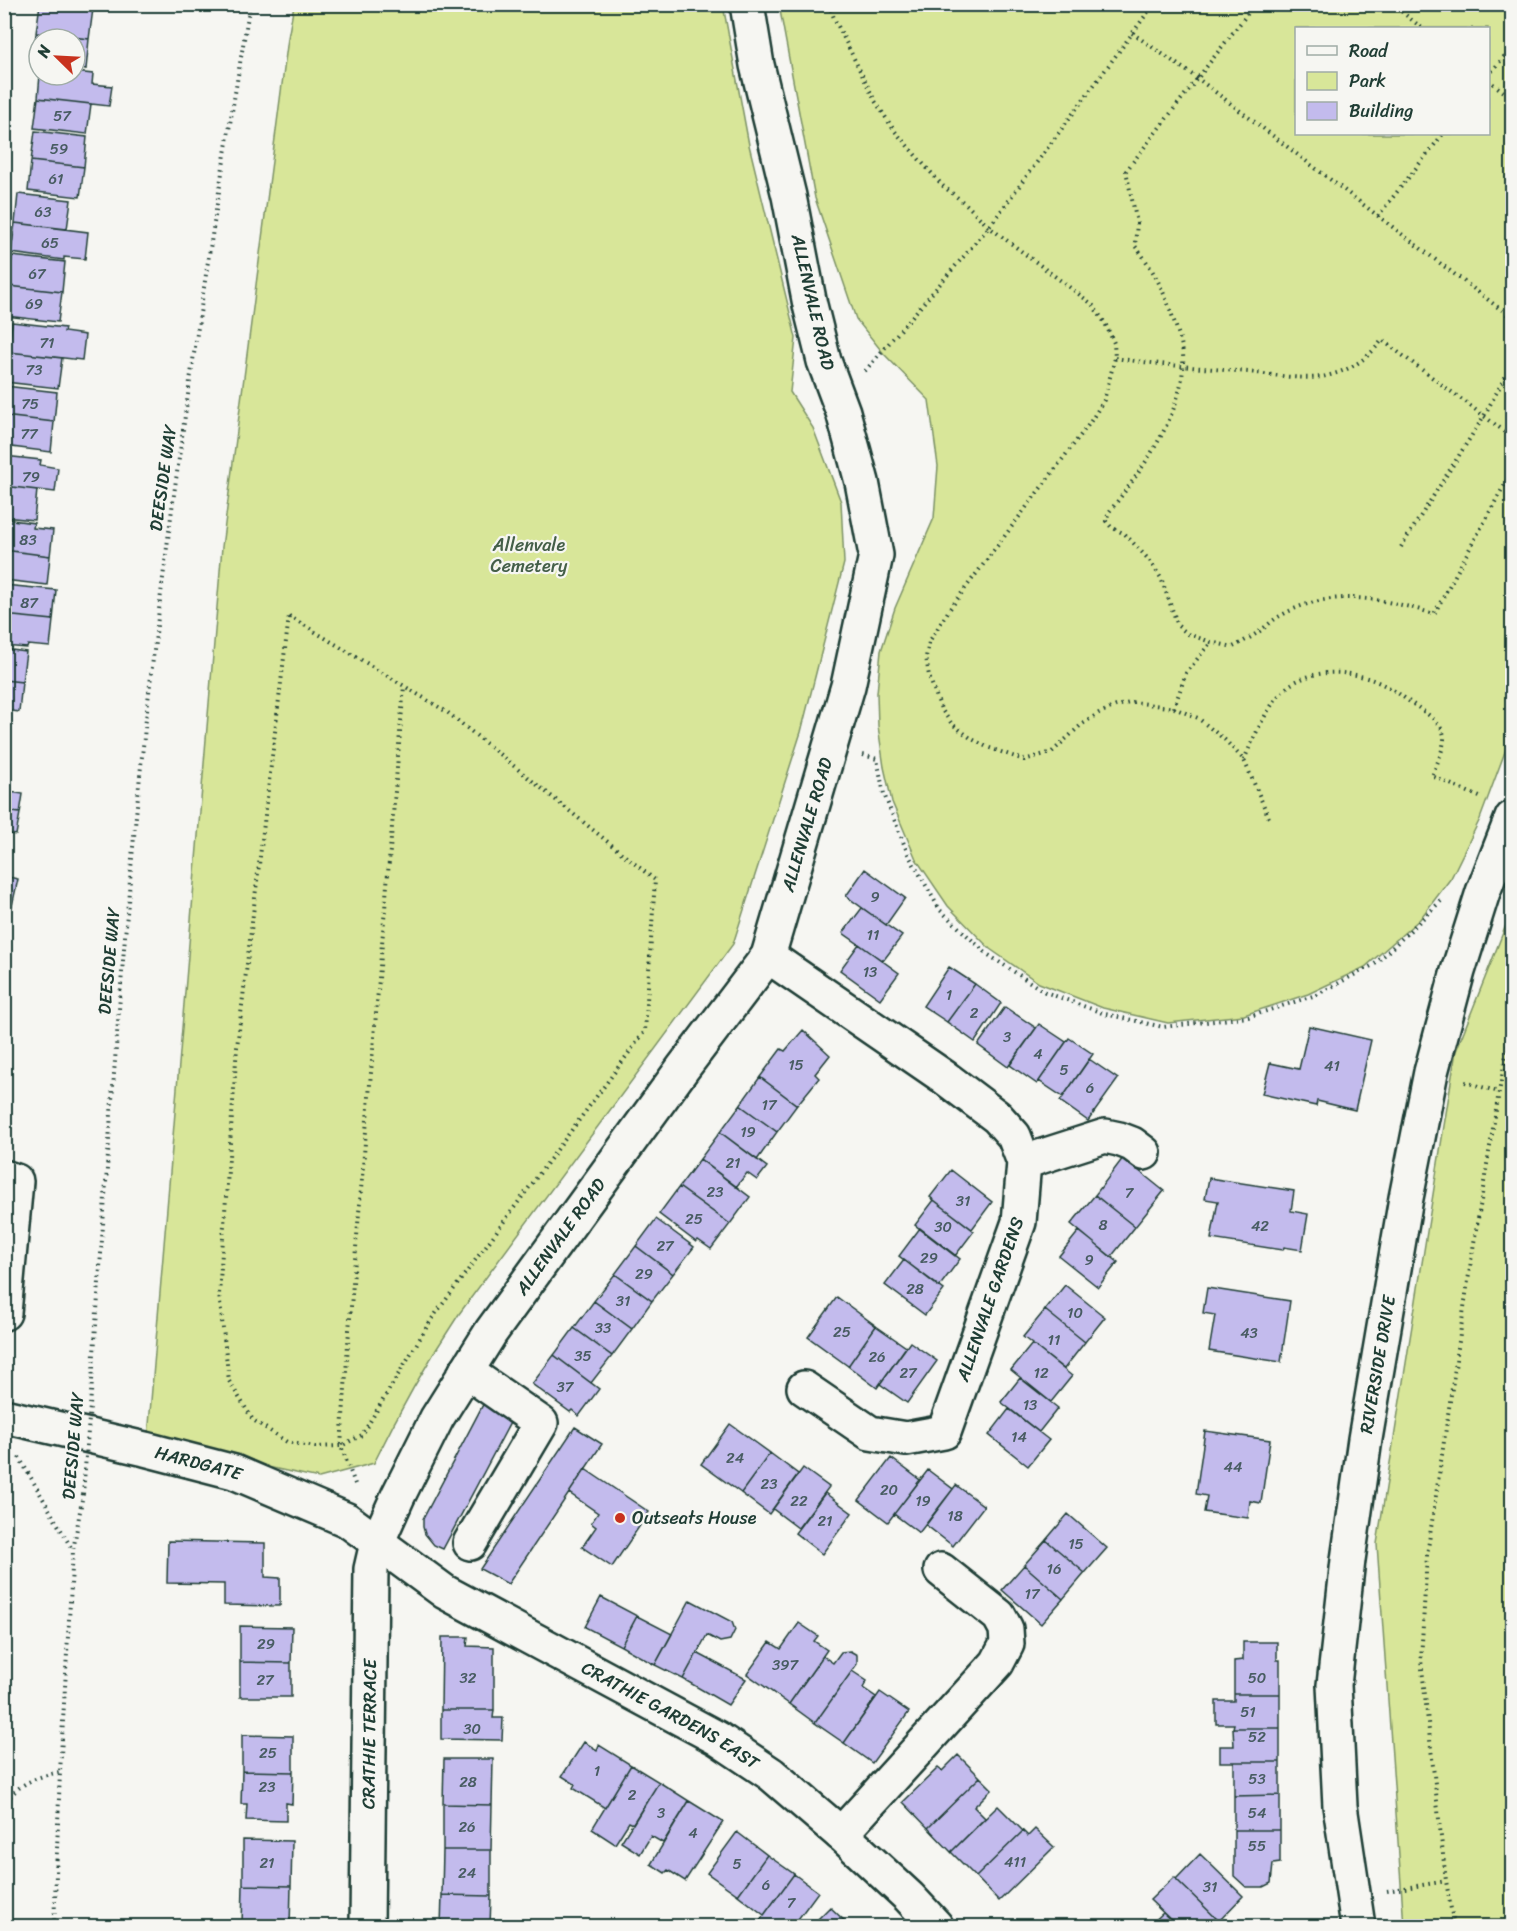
<svg xmlns="http://www.w3.org/2000/svg" width="1517" height="1931" font-family="Sriracha,sans-serif">
<style>
.green{fill:#d8e699;stroke:#7c9266;stroke-width:1.5;fill-rule:evenodd}
.building{fill:#c3bbed;stroke:#1f3d34;stroke-width:1.5}
.lines{fill:none;stroke-linecap:round;stroke-linejoin:round}
.minor-casing{stroke:#1f3d34;stroke-width:38}
.path{stroke:#1f3d34;stroke-width:4;stroke-dasharray:1.5 4.5;stroke-linecap:butt}
.minor{stroke:#f6f6f2;stroke-width:33}
.path-bridge{stroke:#1f3d34;stroke-width:4;stroke-dasharray:1.5 4.5;stroke-linecap:butt}
.poi-dot{fill:#c8321e;stroke:#f6f6f2;stroke-width:2}
.labels{text-anchor:middle;stroke-width:4.5;stroke-linejoin:round;paint-order:stroke}
.number-label{font-size:15px;fill:#485c62}
.street-label{font-size:18px;fill:#1f3d34;stroke:#f6f6f2}
.park-label{font-size:18px;fill:#445f48;stroke:#f6f6f2}
.poi-label{font-size:18px;fill:#1f3d34;stroke:#f6f6f2;text-anchor:start}
</style>
<rect width="100%" height="100%" fill="#f6f6f2"/>
<filter id="ink" filterUnits="userSpaceOnUse"><feTurbulence type="fractalNoise" baseFrequency=".0167" numOctaves="2"/><feDisplacementMap in="SourceGraphic" scale="12" xChannelSelector="R" yChannelSelector="G"/><feConvolveMatrix kernelMatrix="1 2 1 2 8 2 1 2 1" color-interpolation-filters="sRGB"/></filter>
<g filter="url(#ink)">
<!-- green -->
<path class="green" d="M294 5H723L749 145 796 338 790 392 813 428 841 502 844 563 801 732 733 944 459 1314C427 1362 399 1411 374 1463L319 1478 231 1459 148 1437 222 547 288 38Z
M779 5H1512V733L1480 819 1451 878 1420 919 1365 967 1308 994 1244 1015 1168 1023 1103 1008 1039 983 990 949 948 906 916 859 892 802 884 767 878 726 877 693 881 651 895 608 934 518 938 466 929 400 884 354 856 319 815 198ZM1296 28H1488V134H1296Z
M1512 910V1926H1404L1377 1544 1456 1051Z"/>
<!-- building -->
<path class="building" d="M40 4 93 9 89 39 36 33Z
M36 33 89 39 86 69 75 67V39H39V63H33Z
M75 72 93 74 92 84 112 86 109 106 38 98 40 75H75Z
M38 98 91 104 87 134 34 128Z
M35 131 87 137 84 167 31 161Z
M31 161 84 167 80 197 28 191Z
M18 194 71 200 67 229 15 223Z
M15 223 88 232 85 259 64 257V260L11 253Z
M12 256 65 262 62 292 9 286Z
M9 286 62 292 58 322 6 316Z
M12 322 65 328 64 332 85 335 82 360 9 352Z
M9 352 62 358 58 388 5 382Z
M5 386 57 392 54 422 4 416Z
M4 416 54 422 51 452 4 446Z
M4 456 41 460 40 465 58 468 55 492 4 486Z
M4 486 37 490 34 520 4 517Z
M4 519 34 523 33 528 53 530 50 556 4 550Z
M4 550 50 556 47 585 4 580Z
M4 585 56 590 53 620 4 615Z
M4 615 53 620 50 647 28 645 27 648 4 646Z
M4 649 26 652 22 682 4 680Z
M4 680 22 682 19 712 4 710Z
M4 714H10L7 744H4Z
M4 791 23 794 20 813 4 811Z
M4 811 20 813 16 835 4 833Z
M865 869 905 898 886 925 846 896Z
M4 876 18 879 12 906 4 905Z
M862 908 902 936 883 961 843 933Z
M859 944 899 973 880 999 840 970Z
M949 967 975 984 947 1022 923 1006Z
M975 984 1001 1003 975 1042 947 1022Z
M1005 1007 1036 1028 1008 1067 978 1045Z
M1039 1024 1066 1042 1037 1084 1010 1065Z
M1309 1026 1371 1040 1355 1110 1317 1101 1316 1106 1262 1094 1270 1063 1299 1069Z
M803 1030 830 1055 815 1074 819 1078 797 1105 760 1077 781 1049 785 1051Z
M1069 1038 1093 1054 1063 1097 1039 1081Z
M1089 1059 1118 1079 1088 1121 1060 1101Z
M760 1077 797 1105 777 1132 740 1105Z
M740 1105 777 1132 757 1160 720 1132Z
M720 1132 767 1167 757 1180 747 1173 736 1187 700 1159Z
M1123 1158 1164 1191 1135 1227 1095 1195Z
M700 1159 750 1197 730 1224 679 1187Z
M951 1170 992 1202 972 1229 930 1197Z
M1209 1178 1294 1191 1291 1211 1308 1214 1302 1250 1284 1247 1283 1250 1211 1239 1218 1201 1205 1199Z
M679 1187 730 1224 711 1249 698 1240 696 1242 659 1214Z
M1095 1195 1135 1227 1111 1257 1071 1224Z
M934 1200 974 1231 955 1256 915 1225Z
M656 1219 694 1247 673 1274 636 1246Z
M920 1228 960 1259 939 1287 899 1256Z
M1079 1231 1118 1262 1098 1287 1059 1256Z
M636 1246 673 1274 652 1301 615 1274Z
M904 1260 944 1290 925 1315 885 1285Z
M615 1274 652 1301 632 1329 594 1301Z
M1065 1285 1105 1317 1085 1342 1045 1310Z
M1207 1288 1290 1301 1281 1362 1209 1351 1215 1315 1203 1313Z
M837 1297 876 1326 848 1366 808 1337Z
M594 1301 632 1329 612 1356 574 1328Z
M1045 1310 1085 1342 1064 1369 1023 1337Z
M876 1326 906 1347 877 1388 848 1366Z
M574 1328 612 1356 591 1383 554 1355Z
M910 1342 937 1361 907 1403 880 1384Z
M1032 1344 1072 1376 1051 1402 1011 1370Z
M554 1355 599 1389 579 1416 572 1410 570 1412 532 1384Z
M1020 1378 1058 1408 1039 1432 1001 1402Z
M486 1399 512 1419 443 1549 434 1545 425 1534 423 1527V1519Z
M1009 1409 1049 1440 1028 1466 989 1435Z
M730 1424 770 1453 741 1493 701 1464Z
M575 1427 602 1444 508 1584 480 1569Z
M1205 1431 1270 1440 1261 1503 1250 1501 1248 1518 1204 1512 1207 1496 1196 1494Z
M770 1453 798 1474 769 1514 741 1493Z
M891 1458 920 1480 888 1522 859 1500Z
M803 1468 829 1487 798 1528 773 1509Z
M585 1469 649 1512 612 1567 582 1547 596 1527 591 1523 598 1513 569 1493Z
M928 1470 953 1489 919 1533 894 1514Z
M956 1485 984 1506 953 1546 926 1525Z
M825 1493 852 1513 822 1554 795 1533Z
M1068 1514 1107 1548 1085 1573 1046 1540Z
M1046 1540 1085 1573 1063 1599 1024 1565Z
M168 1541 265 1543V1577L280 1578V1606L224 1605V1584L167 1583Z
M1024 1565 1063 1599 1041 1624 1002 1590Z
M601 1597 637 1616 621 1646 585 1627Z
M690 1600 732 1622 735 1630 730 1640 720 1642 707 1635 683 1679 655 1665Z
M637 1616 672 1634 655 1665 621 1646Z
M799 1623 818 1636 814 1641 827 1650 789 1704 747 1674 770 1642 781 1649Z
M240 1626 292 1627 291 1663 240 1662Z
M442 1637H468L467 1646 494 1647V1710H441Z
M1243 1642H1277V1660H1280V1694H1234V1661L1243 1660Z
M850 1651 857 1655V1664L815 1723 789 1704 823 1656 833 1663 841 1652Z
M697 1653 746 1679 728 1705 683 1679Z
M240 1662 291 1663V1697H240Z
M852 1671 867 1681 863 1688 876 1697 844 1743 815 1723Z
M880 1692 909 1712 872 1763 844 1743Z
M1234 1694H1280V1728H1233L1234 1724H1216V1701H1234Z
M441 1710H494L493 1718H503L502 1740 441 1739Z
M1233 1728H1280V1762H1220V1746H1234Z
M242 1735 293 1736V1772L242 1771Z
M584 1742 597 1750 599 1745 631 1765 605 1808 573 1788 575 1784 562 1776Z
M958 1755 980 1777 928 1828 903 1802 938 1768 942 1771Z
M444 1759H493L492 1805 443 1804Z
M1234 1762H1280V1795L1234 1796Z
M631 1765 659 1782 633 1824 629 1822 615 1844 592 1829Z
M242 1771 293 1772 292 1804 286 1803V1821L246 1820 247 1804H241Z
M980 1777 992 1789 974 1807 985 1818 951 1852 928 1828Z
M659 1782 689 1801 663 1843 651 1836 640 1854 621 1842Z
M1280 1795V1830H1234V1796Z
M689 1801 723 1822 685 1881 668 1870 665 1873 651 1864Z
M443 1804 492 1805 491 1850H443Z
M998 1806 1023 1831 976 1877 951 1852Z
M1035 1829 1054 1847 999 1901 976 1877 1023 1831 1028 1836Z
M1234 1830H1280V1863L1273 1864 1271 1883 1263 1887H1246L1234 1876Z
M737 1832 767 1855 738 1895 707 1873Z
M243 1840 292 1841 291 1886 243 1885Z
M443 1850H491V1896L442 1895Z
M1200 1854 1243 1896 1219 1921 1176 1879Z
M767 1855 794 1874 764 1915 738 1895Z
M794 1874 818 1892 793 1926H756Z
M1174 1877 1219 1921 1214 1926H1177L1150 1900Z
M243 1885 291 1886 290 1926H242Z
M442 1895 491 1896 490 1926H441Z
M830 1907 850 1926H811Z
M1163 1913 1177 1926H1149Z"/>
<g class="lines">
<defs>
<g id="minor">
<path d="M768 956 944 1077 997 1117 1014 1136 1024 1162 1019 1222 944 1432 906 1439 870 1433 804 1388"/>
<path d="M1024 1162 1105 1136 1119 1139 1132 1144 1144 1153"/>
<path d="M4 1177 16 1181 4 1313"/>
<path d="M466 1371 541 1423 470 1543"/>
<path id="s1" d="M4 1416 145 1449 234 1472 347 1520 445 1592 717 1738 771 1774 841 1834 909 1897 936 1926"/>
<path d="M841 1834 997 1663 1007 1644 1006 1629 999 1616 941 1570"/>
<path id="s2" d="M367 1926 371 1569 377 1543 398 1496 437 1418 491 1332 683 1068 768 956 848 686 876 555 862 482 843 412 824 361 810 305 789 196 757 65 747 4"/>
<path id="s3" d="M1358 1926 1340 1806 1334 1685 1348 1560 1365 1439 1406 1198 1431 1072 1458 971 1483 892 1512 818"/>
</g>
</defs>
<!-- minor casing -->
<use href="#minor" class="minor-casing"/>
<!-- path -->
<path class="path" d="M829 4 834 18 875 101 894 130 918 158 943 186 967 205 989 227 1092 304 1105 323 1114 343 1115 358 1104 400 1089 424 949 610 929 642 926 657 929 676 941 709 952 724 972 739 987 747 1024 760 1052 752 1081 725 1099 713 1116 706 1134 702 1174 708 1198 718 1225 740 1244 760 1269 818
M1255 4 1126 171 1137 223 1135 246C1153 268 1164 291 1173 318 1177 330 1182 342 1183 354 1187 410 1142 470 1109 512L1106 521 1111 527 1125 534 1150 561 1161 578 1178 626 1188 634 1211 642 1233 647C1241 643 1250 638 1257 633 1265 628 1272 620 1280 616 1330 587 1382 598 1434 614L1512 471
M1392 4 1422 28
M555 5V4
M1132 33 1197 78 1512 318
M1488 76 1512 47
M1488 80 1512 98
M1378 216 1443 134
M1115 358C1159 365 1204 368 1248 372 1268 374 1307 381 1326 376 1349 371 1368 359 1382 340L1512 437
M865 371 989 227 1154 4
M1401 547 1484 416 1512 364
M289 616 447 712 655 880 645 1031 431 1320 362 1435 341 1446 315 1447 287 1442 253 1420 229 1381 219 1294 237 1047Z
M1174 708 1186 673 1211 642
M863 755 877 759 884 794 908 854 940 910 987 954 1045 992 1105 1014 1163 1027 1248 1017 1316 995 1375 964 1441 901
M1244 760C1254 737 1271 696 1293 683 1321 667 1358 671 1386 686 1397 691 1406 700 1416 706 1426 713 1442 723 1444 736 1445 747 1436 766 1432 776L1482 798
M1465 1082 1499 1092
M93 1368C108 1154 122 941 145 728 172 486 209 245 250 4
M19 1457 72 1549
M355 1484 341 1446 349 1330 404 686
M4 1807C13 1785 38 1776 60 1772
M1387 1891 1446 1881
M54 1926 60 1772 73 1551 83 1494
M1454 1926 1446 1881 1421 1660 1427 1555 1471 1261 1499 1092 1512 1024"/>
<!-- minor -->
<use href="#minor" class="minor"/>
<!-- path-bridge -->
<path class="path-bridge" d="M83 1494 93 1368"/>
</g>
</g>
<!-- markers -->
<circle class="poi-dot" cx="620" cy="1518" r="6"/>
<g class="labels">
<!-- number labels -->
<g class="number-label">
<text x="62" y="121">57</text>
<text x="59" y="154">59</text>
<text x="56" y="184">61</text>
<text x="43" y="217">63</text>
<text x="50" y="248">65</text>
<text x="37" y="279">67</text>
<text x="34" y="309">69</text>
<text x="47" y="348">71</text>
<text x="34" y="375">73</text>
<text x="30" y="409">75</text>
<text x="29" y="439">77</text>
<text x="31" y="482">79</text>
<text x="28" y="545">83</text>
<text x="29" y="608">87</text>
<text x="875" y="902">9</text>
<text x="873" y="940">11</text>
<text x="870" y="977">13</text>
<text x="949" y="1000">1</text>
<text x="974" y="1018">2</text>
<text x="1007" y="1042">3</text>
<text x="1038" y="1059">4</text>
<text x="796" y="1070">15</text>
<text x="1332" y="1071">41</text>
<text x="1064" y="1075">5</text>
<text x="1090" y="1093">6</text>
<text x="769" y="1110">17</text>
<text x="748" y="1137">19</text>
<text x="733" y="1168">21</text>
<text x="715" y="1197">23</text>
<text x="1129" y="1198">7</text>
<text x="963" y="1206">31</text>
<text x="694" y="1224">25</text>
<text x="1103" y="1230">8</text>
<text x="1260" y="1231">42</text>
<text x="943" y="1232">30</text>
<text x="665" y="1251">27</text>
<text x="929" y="1263">29</text>
<text x="1089" y="1265">9</text>
<text x="644" y="1279">29</text>
<text x="915" y="1294">28</text>
<text x="623" y="1306">31</text>
<text x="1075" y="1318">10</text>
<text x="603" y="1333">33</text>
<text x="842" y="1337">25</text>
<text x="1249" y="1338">43</text>
<text x="1054" y="1345">11</text>
<text x="583" y="1361">35</text>
<text x="877" y="1362">26</text>
<text x="908" y="1378">27</text>
<text x="1041" y="1378">12</text>
<text x="565" y="1392">37</text>
<text x="1030" y="1410">13</text>
<text x="1019" y="1442">14</text>
<text x="735" y="1463">24</text>
<text x="1233" y="1472">44</text>
<text x="769" y="1489">23</text>
<text x="889" y="1495">20</text>
<text x="799" y="1506">22</text>
<text x="923" y="1506">19</text>
<text x="955" y="1521">18</text>
<text x="825" y="1526">21</text>
<text x="1076" y="1549">15</text>
<text x="1054" y="1574">16</text>
<text x="1032" y="1599">17</text>
<text x="266" y="1649">29</text>
<text x="785" y="1670">397</text>
<text x="468" y="1683">32</text>
<text x="1257" y="1683">50</text>
<text x="265" y="1685">27</text>
<text x="1248" y="1717">51</text>
<text x="472" y="1734">30</text>
<text x="1257" y="1742">52</text>
<text x="268" y="1758">25</text>
<text x="597" y="1776">1</text>
<text x="1257" y="1784">53</text>
<text x="468" y="1787">28</text>
<text x="267" y="1792">23</text>
<text x="632" y="1800">2</text>
<text x="661" y="1818">3</text>
<text x="1257" y="1818">54</text>
<text x="467" y="1832">26</text>
<text x="693" y="1838">4</text>
<text x="1257" y="1851">55</text>
<text x="1015" y="1867">411</text>
<text x="267" y="1868">21</text>
<text x="737" y="1869">5</text>
<text x="467" y="1878">24</text>
<text x="766" y="1890">6</text>
<text x="1210" y="1892">31</text>
<text x="791" y="1908">7</text>
</g>
<!-- street labels -->
<g class="street-label">
<text transform="translate(813 302) rotate(77)" y="6">ALLENVALE ROAD</text>
<text transform="translate(163 478) rotate(-82)" y="6">DEESIDE WAY</text>
<text dy="6" stroke="none"><textPath href="#s2" startOffset="1228">ALLENVALE ROAD</textPath></text>
<text transform="translate(109 961) rotate(-85)" y="6">DEESIDE WAY</text>
<text dy="6" stroke="none"><textPath href="#s2" startOffset="742">ALLENVALE ROAD</textPath></text>
<text transform="translate(990 1299) rotate(-71)" y="6">ALLENVALE GARDENS</text>
<text dy="6" stroke="none"><textPath href="#s3" startOffset="566">RIVERSIDE DRIVE</textPath></text>
<text transform="translate(73 1446) rotate(-85)" y="6">DEESIDE WAY</text>
<text dy="6" stroke="none"><textPath href="#s1" startOffset="200">HARDGATE</textPath></text>
<text dy="6" stroke="none"><textPath href="#s1" startOffset="738">CRATHIE GARDENS EAST</textPath></text>
<text dy="6" stroke="none"><textPath href="#s2" startOffset="192">CRATHIE TERRACE</textPath></text>
</g>
<!-- park labels -->
<g class="park-label">
<text x="529" y="551">Allenvale<tspan x="529" dy="21">Cemetery</tspan></text>
</g>
<!-- poi labels -->
<g class="poi-label">
<text x="632" y="1524">Outseats House</text>
</g>
</g>
<!-- margin -->
<rect width="1517" height="1931" fill="none" stroke="#f6f6f2" stroke-width="24"/>
<rect x="12" y="12" width="1493" height="1907" fill="none" stroke="#1f3d34" stroke-width="2" filter="url(#ink)"/>
<!-- legend -->
<rect x="1295" y="27" width="195" height="108" fill="#f6f6f2" stroke="#a0aca6" stroke-width="1.5"/>
<rect x="1307" y="46" width="30" height="9" fill="#f6f6f2" stroke="#a0aca6" stroke-width="1.5"/>
<text x="1349" y="57" font-size="18" fill="#1f3d34">Road</text>
<rect x="1307" y="72" width="30" height="18" fill="#d8e699" stroke="#a0aca6" stroke-width="1.5"/>
<text x="1349" y="87" font-size="18" fill="#1f3d34">Park</text>
<rect x="1307" y="102" width="30" height="18" fill="#c3bbed" stroke="#a0aca6" stroke-width="1.5"/>
<text x="1349" y="117" font-size="18" fill="#1f3d34">Building</text>
<!-- north arrow -->
<g transform="translate(57 57) rotate(294)"><circle r="28" fill="#f6f6f2" stroke="#a0aca6" stroke-width="1.5"/>
<path d="M0-4.5L10 22L0 15L-10 22Z" fill="#c8321e"/>
<text y="-9" font-size="16" font-weight="bold" text-anchor="middle" fill="#1f3d34">N</text>
</g>
</svg>
